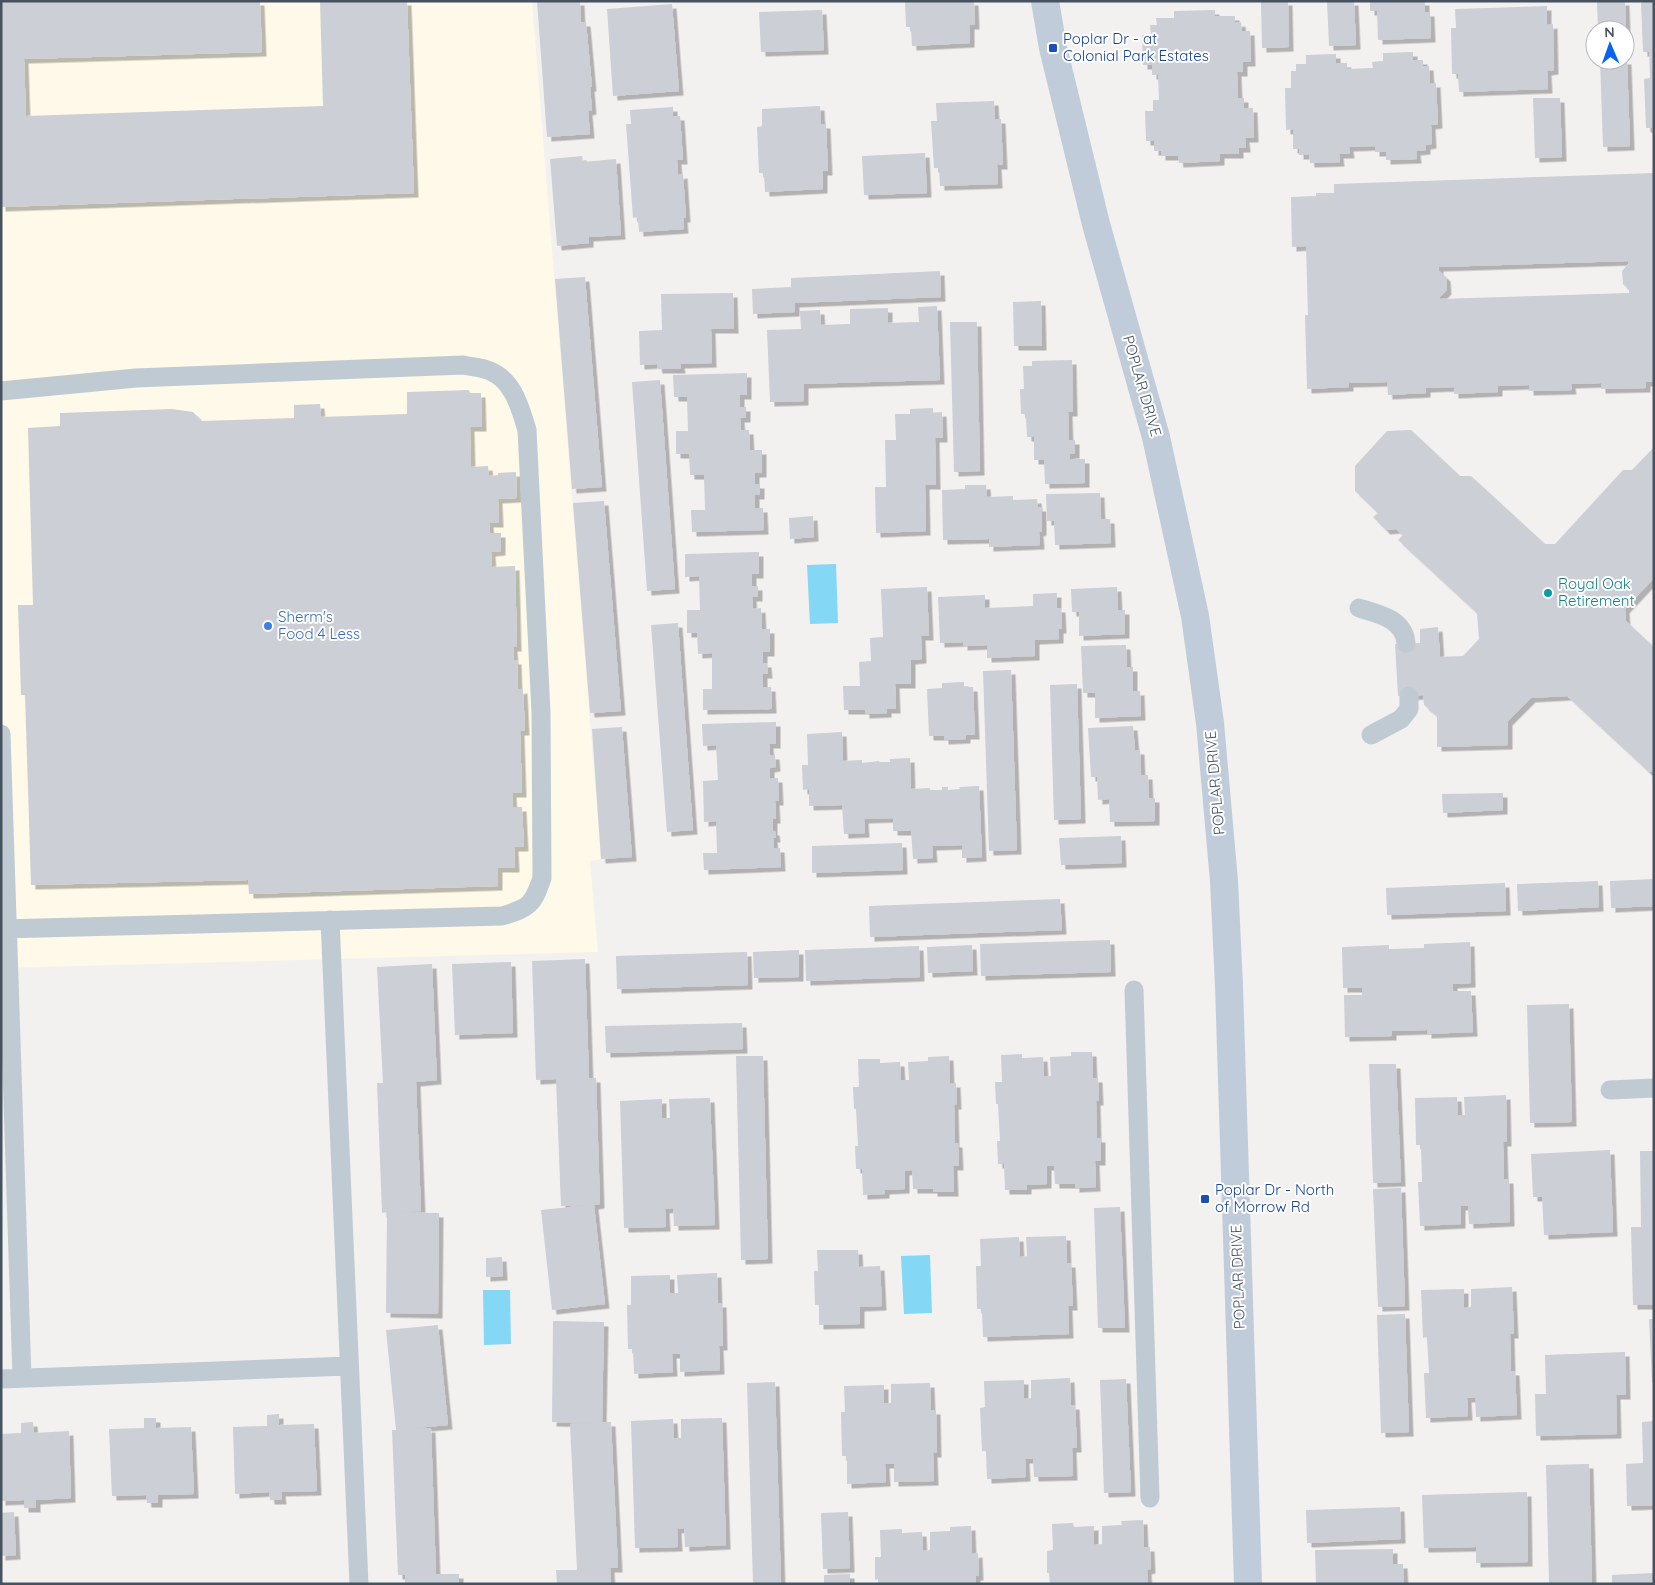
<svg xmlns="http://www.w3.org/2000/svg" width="1655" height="1585" font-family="Quicksand,sans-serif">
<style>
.commercial{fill:#fef9e9}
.water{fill:#84d7f5}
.building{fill:#cccfd6;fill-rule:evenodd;filter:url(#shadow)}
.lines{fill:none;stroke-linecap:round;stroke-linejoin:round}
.lane{stroke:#c0cad3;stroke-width:19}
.secondary{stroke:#c1ccdb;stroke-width:28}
.transit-dot{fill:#1a4fb4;stroke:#fff;stroke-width:2}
.culture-dot{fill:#0f9aa8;stroke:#fff;stroke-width:2}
.shop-dot{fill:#3f7fe0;stroke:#fff;stroke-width:2}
.labels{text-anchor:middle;stroke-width:4;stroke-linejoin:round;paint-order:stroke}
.transit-label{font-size:15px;fill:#164399;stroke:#fff;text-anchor:start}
.street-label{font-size:15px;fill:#465260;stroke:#fff}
.culture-label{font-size:15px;fill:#0d838f;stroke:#fff;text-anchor:start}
.shop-label{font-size:15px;fill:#366cbe;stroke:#fff;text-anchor:start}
</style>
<defs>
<filter id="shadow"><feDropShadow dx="4.5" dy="4.5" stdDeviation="0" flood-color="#0004"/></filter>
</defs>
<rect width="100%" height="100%" fill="#f3f0f0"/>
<!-- commercial -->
<path class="commercial" d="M1 1H532L601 859 590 861 598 952 1 968Z"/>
<!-- water -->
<path class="water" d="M836 564 838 623 810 624 807 565Z
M930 1255 932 1313 904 1314 901 1256Z
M510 1290 511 1344 484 1345 483 1290Z"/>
<!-- building -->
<path class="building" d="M1 1H260L262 52 24 59 26 116 323 106 320 1H407L414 193 1 207Z
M537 1H580L581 22H586L592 87H590L592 110 588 111 590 134 547 137Z
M905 1H974L975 25H970V43L912 46 911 27H906Z
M1261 1H1288L1289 47 1262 48Z
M1327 1H1354L1356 45 1329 46Z
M1370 1H1425V12H1430L1431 38 1378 40 1377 11H1370Z
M1597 1H1625L1626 30H1598Z
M1648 1H1654V133H1652V128H1646L1644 79 1650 78 1649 52H1643L1641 3Z
M672 4 679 91 613 96 607 9Z
M1547 6V25L1553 24 1554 70 1547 71 1548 89 1459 92 1458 74H1452L1451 28H1456L1455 9Z
M822 10 824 50 761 52 759 12Z
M1215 10V16H1235V23L1241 22 1242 31H1250L1251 62H1243V72H1237L1238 98H1244V108H1253L1254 138H1245L1246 148H1239V154H1220V161L1179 163 1178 156H1161V151H1154V141H1146L1145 111H1153V100H1159L1158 75H1152V65H1143L1142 35H1151L1150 25H1157L1156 18H1174V11Z
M1413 52V60H1423V66H1429L1430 83H1436L1438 124 1431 125 1432 144 1426 145V150L1416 151 1417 159 1386 160V152H1375V146L1349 147 1350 154H1339L1340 162 1310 163 1309 155H1299V149H1293V129L1286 130 1285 88H1291V71H1296V64H1306V55L1336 54V63H1347V69L1373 68 1372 62 1383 61V53Z
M1600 60H1627L1630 146 1603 147Z
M1533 98H1560L1562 157 1535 158Z
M994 101 995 119H1001L1003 165H997L998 184 940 186 939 168H934L931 121H937L936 103Z
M820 106 821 124H826L828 171H823V189L765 192 764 173H759L757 127 762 126V109Z
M673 107V116H680L683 160H677L678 175 683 174 686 218H683L684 229 639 232 638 217 633 218 626 124H631L630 110Z
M925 153 927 193 864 195 862 156Z
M582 156 583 162 616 159 621 235 589 237V243L557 246 550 159Z
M1654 173V382H1646V388L1601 389V383L1571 384 1572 390 1529 391V385L1498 386V392L1454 394V387L1426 388V393L1388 395 1387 382 1349 383V387L1307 389 1305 315H1308L1306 246 1292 247 1291 197 1316 196V193H1334V184ZM1628 261V264L1622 271 1623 284 1629 290V293L1440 299V297L1447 290 1446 277 1439 271V267Z
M940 271 941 297 795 303V312L753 314 752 289 791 287V278Z
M585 277 602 487 572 489 555 279Z
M733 293 734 329H711L712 363 680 364 681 369H658L657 364 640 365 639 331 662 330 661 294Z
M1041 301 1042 346H1014L1013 302Z
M937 306 940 380 804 384V401L770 402 767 330 801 329 800 311 820 310 821 325 850 324V309L888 308V323L919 322 918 307Z
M950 322H977L980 471 954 472Z
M1072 360 1073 412H1068L1069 440H1075V454H1070V459H1085V483L1045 484 1044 460H1034V437H1027L1026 414H1021L1020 389H1024L1023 366H1032V361Z
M747 373V395H740V407H746V418H740L741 430H749L750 450H762V473H755V484H760V495H755V508H763L764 530 692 532 691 510H705L704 475H690L689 454H676V431H688L687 397H674L673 375Z
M660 380 675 589 647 591 632 382Z
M469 390 470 393H481L482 427H470L471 467 488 466 489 476 498 475V473L516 472 517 498 498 499 499 523H489L490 533H501V551L491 552 492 567 515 566 517 647H513L514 660H517L518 690 523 689 525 731H520L522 793H512L513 807H522L524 847H514L515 868H498V886L249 894 248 880 31 885 25 695H21L18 605H33L28 428 60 426V413L172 409 193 412 202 421 294 418V405L320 404 321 417 407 414V392Z
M933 408V413L942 412 943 438H935L936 485H925L926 531 876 533 875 487H886L885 440H896L895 414H910V409Z
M1411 430 1460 476H1471L1545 544H1555L1623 470H1632L1654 447V578L1625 609 1626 621 1654 647V772H1649L1567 696 1531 698 1508 721V745L1437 747V716L1424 705 1423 695 1398 696 1395 644 1420 643V629L1438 627 1440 657 1463 656 1479 639 1477 613 1398 540 1403 535 1396 529 1386 530 1373 517 1378 513 1355 491V466L1387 431Z
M965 485H986L987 497 1013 496V500L1037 499 1038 507H1042V531L1039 532 1040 545 989 547V539L943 540 942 490 965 489Z
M1100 493 1101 519H1110L1111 543 1055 545 1054 521H1047L1046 494Z
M604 501 621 711 590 713 573 503Z
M813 516 814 537 790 539 789 518Z
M759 552V574H752V586H758V597H752L753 609 761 608 762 629H770V652H763V663H767L768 674H763V687H771L772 709 703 710V689H712V653L698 654 697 633H687V610H700L699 576 685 577V554Z
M927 587 929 636H921L922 659 911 660V684H895L896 709H887V713L865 714V710H844L843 686H860L859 662 871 661 870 638 883 637 881 589Z
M1117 587 1118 610H1125V634L1079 636V612H1072L1071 589Z
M1057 593V608H1061L1062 629H1059V639L1035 640V656L987 658V645L963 646V642L940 643 938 597 985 595V608L1033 606V594Z
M678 623 693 830 667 832 651 625Z
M1126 645 1127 667H1133V691H1140L1141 716 1095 718V693H1083L1081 646Z
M1011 670 1017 850 989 851 983 671Z
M964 682V687H973L975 735H966V739L944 740V736H929L927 689 942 688V683Z
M1077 684 1081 819 1054 820 1050 685Z
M776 722V744H769L770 755H775L776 767 770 768V778H778L779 801H775L776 819H773V831H775L776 838H773L774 848H780L781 867 704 870 703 853H717L716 821 704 822 703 781 718 780 716 745 703 746 702 724Z
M1133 726 1135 750H1140L1141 775H1148L1149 798H1155V821L1110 822 1109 799 1098 800 1097 777H1091L1088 728Z
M622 727 632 857 601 859 592 729Z
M842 732 843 761 862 760V763L879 761V762H890V759L910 758 911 789 930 788V790H942V787H948V790L960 789 959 787 979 786 982 857 962 858V845L932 846 933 858 913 859 911 831H893V818L864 819 865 833 844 834 842 805 809 806V789L803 790 802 765H808L807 734Z
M1503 793V810L1443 813 1442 794Z
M1121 836 1122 863 1061 865 1059 838Z
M902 843 903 870 812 873V846Z
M1654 879V906L1611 908 1610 881Z
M1598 881 1599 907 1518 911 1517 884Z
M1505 883 1506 911 1387 915 1386 888Z
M1060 899 1062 930 870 937 869 906Z
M1110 940 1111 972 981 976 980 944Z
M1470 942 1471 983 1453 984V991H1471L1473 1032 1427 1034V1030L1392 1031V1036L1345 1037 1344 995H1362V988H1343L1342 947 1389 945V949L1424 948V944Z
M972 945 973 971 928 973 927 947Z
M919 946 920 977 806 981 805 950Z
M799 950V977L754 978 753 952Z
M747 952 748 985 617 989 616 956Z
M585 959 589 1078H596L600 1204 594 1205 605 1304 552 1310 541 1210 589 1205 561 1206 556 1079 536 1080 532 961Z
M511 962 513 1033 455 1035 452 964Z
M432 964 437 1080 416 1082 421 1211 395 1212 439 1213 438 1314 386 1313 387 1212 382 1213 377 1083H383L377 967Z
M1569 1004 1572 1122 1530 1123 1527 1005Z
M742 1023 743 1049 606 1053 605 1026Z
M1071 1052H1092L1093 1078H1098L1099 1101H1096L1097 1138H1101V1161H1095L1096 1187 1075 1188V1184H1055L1054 1166H1047V1184L1027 1185V1190H1005L1004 1164H998L997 1141H1000L998 1104H996L995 1082H1002L1001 1055 1022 1054V1058L1043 1057 1044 1076H1051L1050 1057 1071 1056Z
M736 1056H763L768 1259 741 1260Z
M949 1056 950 1083H956L957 1105H954L955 1143H958L959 1166H953L954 1192H933V1189H913L912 1170 905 1171V1189L885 1190V1194L863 1195 862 1169H856L855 1146H858L856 1109H854L853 1087H859L858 1059H880V1063L900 1062 901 1080H909L908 1062 928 1061V1057Z
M1369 1064H1396L1401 1182 1373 1183Z
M1506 1095 1507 1142H1503L1504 1179H1509L1510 1222 1469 1224 1468 1206H1461V1224L1420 1226 1418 1182H1422L1421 1145H1416L1415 1098 1457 1097 1458 1115H1465L1464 1097Z
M710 1098 715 1225 674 1226 673 1208 665 1209 666 1227 624 1228 620 1101 662 1099V1118H670L669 1099Z
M1610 1150 1613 1232 1544 1235 1542 1197H1533L1531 1154Z
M1640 1151H1654V1305H1633L1631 1227H1641Z
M1401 1188 1405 1306 1378 1307 1373 1189Z
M1120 1207 1125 1328H1098L1094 1208Z
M1066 1236 1067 1263H1071L1073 1306H1068L1069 1334 983 1337 982 1309H977L976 1266H981L980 1239 1019 1237 1020 1257 1027 1256 1026 1237Z
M817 1250H858L859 1267 880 1266 882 1306 860 1307V1324L819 1325V1305H815L814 1271H818Z
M502 1257 503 1276 486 1277V1258Z
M717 1273 718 1303H722L723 1346H719L720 1370 680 1372V1354H672L673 1372 634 1374 633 1349H628L627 1305H631V1276L670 1275V1293H678L677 1275Z
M1512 1287 1514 1334H1510L1511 1371H1515L1517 1415 1476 1417 1475 1398H1467L1468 1416 1426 1418 1424 1373H1429L1427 1337 1423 1338 1421 1290 1464 1289V1308L1471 1307V1289Z
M1405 1314 1409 1432 1381 1433 1377 1315Z
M1649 1319H1654V1382H1652Z
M553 1321 604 1322 602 1422H611L618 1568H610L611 1584H557L556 1570H577L570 1424 595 1423 552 1422Z
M438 1325 448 1425 405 1429 431 1428 436 1574H459V1584H405V1575H398L392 1430H396L386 1330Z
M1625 1352 1626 1395H1616L1617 1434 1536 1436 1535 1394H1546L1545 1355Z
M1070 1378 1071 1405H1075L1077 1448H1072L1073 1476 1034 1477 1033 1459H1025L1026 1477 987 1479 986 1451H982L980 1408 985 1407 984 1381 1024 1380V1399L1031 1398V1380Z
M1126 1379 1131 1492 1104 1493 1100 1380Z
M775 1382 781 1584H753L747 1383Z
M930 1383 931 1410H936L937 1453H933L934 1481 894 1482V1464H885L886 1482 847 1484V1456H842L841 1412H845L844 1386 884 1385V1403H891V1384Z
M279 1414V1425L314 1424 317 1491 281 1492 282 1500H270L269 1492 235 1494 233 1427 267 1426V1415Z
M144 1418H156V1428L191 1427 194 1494 158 1495V1503H147L146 1495 112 1496 109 1429 144 1428Z
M722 1418 726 1545 685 1547 684 1528 677 1529 678 1547 635 1548 631 1421 673 1419 674 1438H681V1419Z
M1654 1421V1505L1627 1506 1626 1464 1643 1463 1642 1422Z
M33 1422 34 1433 69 1431 71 1498 36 1500V1508H24V1500L1 1501V1434L21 1433V1423Z
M1589 1464 1592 1584H1549L1546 1465Z
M1527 1492 1528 1562 1476 1563V1547L1424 1548 1422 1495Z
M1400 1507 1401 1539 1307 1543 1306 1510Z
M14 1512 16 1555 1 1556V1513Z
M848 1512 850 1568 823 1569 821 1513Z
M1143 1520 1144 1547H1150L1151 1569 1147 1570 1148 1584H1050L1049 1573H1047V1551L1053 1550 1052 1524 1073 1523 1074 1527 1094 1526V1545L1102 1544V1526L1122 1525 1121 1521Z
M971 1526 972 1554 978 1553 979 1576H976V1584H878V1579L875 1580V1557H881L880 1530 902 1529V1533L922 1532 923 1551 930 1550V1532L950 1531V1527Z
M1393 1549V1564H1403L1404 1584H1316L1315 1550Z
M1654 1573V1584H1612V1575Z
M850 1574V1584H824V1575Z"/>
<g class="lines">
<!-- lane -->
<path class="lane" d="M1 391 136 378 463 365C472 367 482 367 490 371 514 381 520 408 527 430L541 712 542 878C533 905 529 908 502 916L1 929
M1359 608C1379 614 1404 619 1406 643
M1 734 22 1378
M1371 735 1401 719 1409 709V696
M330 920 359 1584
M1134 990 1150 1498
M1610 1090 1654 1088
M1 1379 349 1366"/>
<!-- secondary -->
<path class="secondary" d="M1045 1 1053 48 1096 224 1156 437 1195 616 1210 723 1224 881 1229 986 1248 1584"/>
</g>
<!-- markers -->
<g class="transit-dot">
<rect x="1048" y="43" width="10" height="10" rx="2.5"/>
<rect x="1200" y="1194" width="10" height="10" rx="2.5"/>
</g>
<circle class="culture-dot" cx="1548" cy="593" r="5"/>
<circle class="shop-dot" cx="268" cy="626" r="5"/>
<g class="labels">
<!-- transit labels -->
<g class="transit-label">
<text x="1063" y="44">Poplar Dr - at<tspan x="1063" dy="17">Colonial Park Estates</tspan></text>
<text x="1215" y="1195">Poplar Dr - North<tspan x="1215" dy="17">of Morrow Rd</tspan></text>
</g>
<!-- street labels -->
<g class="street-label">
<text transform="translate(1142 386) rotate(74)" y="5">POPLAR DRIVE</text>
<text transform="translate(1215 783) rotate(-95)" y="5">POPLAR DRIVE</text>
<text transform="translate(1238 1277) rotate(-92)" y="5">POPLAR DRIVE</text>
</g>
<!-- culture labels -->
<g class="culture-label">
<text x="1558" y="589">Royal Oak<tspan x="1558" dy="17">Retirement</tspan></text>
</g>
<!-- shop labels -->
<g class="shop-label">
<text x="278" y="622">Sherm's<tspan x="278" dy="17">Food 4 Less</tspan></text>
</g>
</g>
<!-- border -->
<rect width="1655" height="1585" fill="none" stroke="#465260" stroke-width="5"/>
<!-- north arrow -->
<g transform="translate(1610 45) rotate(358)"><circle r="24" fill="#ffffff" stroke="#b5babf"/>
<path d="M0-4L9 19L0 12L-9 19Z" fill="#0863f5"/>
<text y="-8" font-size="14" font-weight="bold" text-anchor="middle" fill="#465260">N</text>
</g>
</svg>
